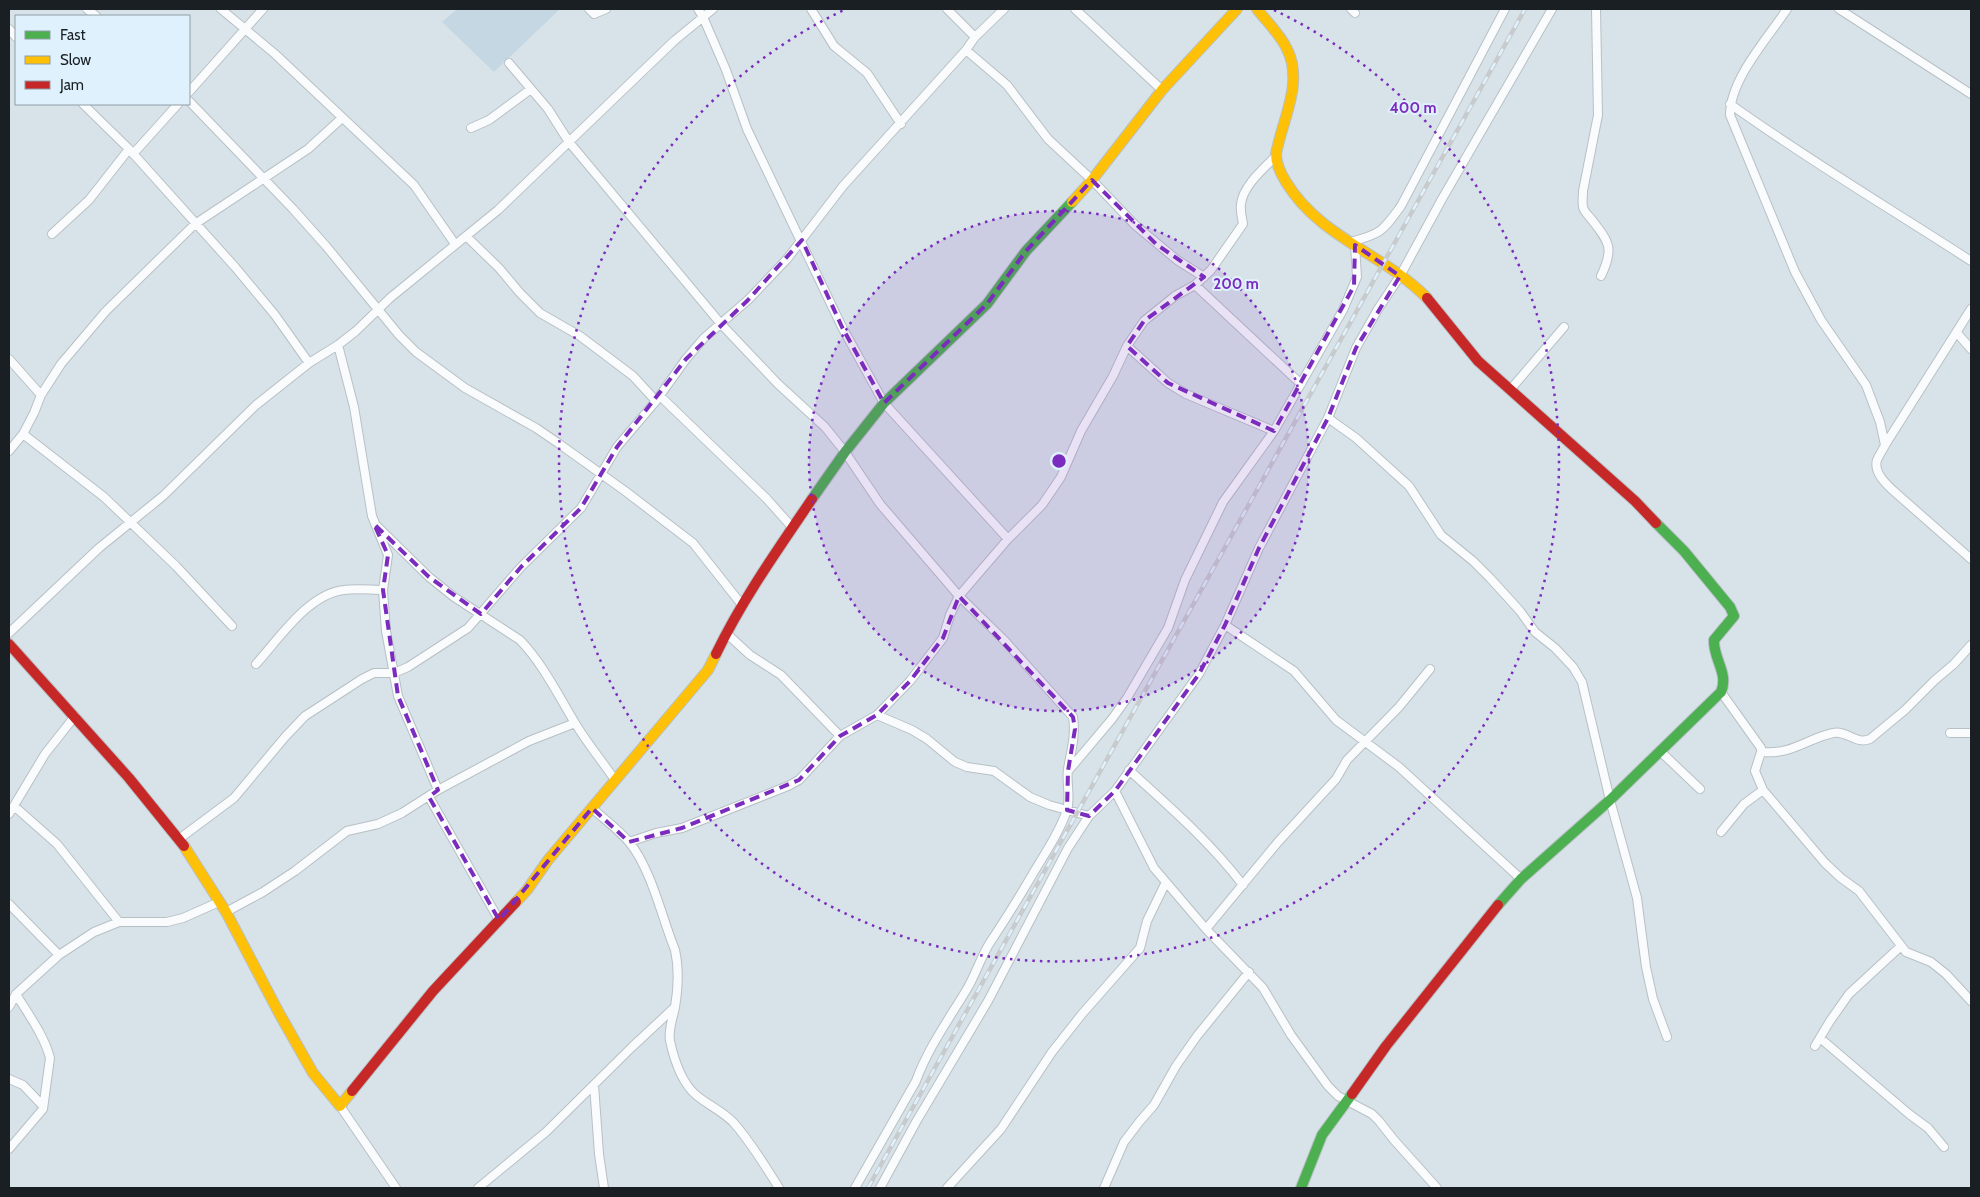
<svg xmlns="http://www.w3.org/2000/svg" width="1980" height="1197" font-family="Cabin,sans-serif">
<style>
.built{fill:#c5d7e2}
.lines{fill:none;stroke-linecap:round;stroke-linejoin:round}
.street-casing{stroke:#b8c0c5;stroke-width:10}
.fast-casing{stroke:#b8c0c5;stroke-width:12}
.slow-casing{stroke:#b8c0c5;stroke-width:12}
.jam-casing{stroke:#b8c0c5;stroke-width:12}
.street{stroke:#f9fbfc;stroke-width:8}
.fast{stroke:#4caf50;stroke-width:10}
.slow{stroke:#ffc107;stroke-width:10}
.jam{stroke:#c62828;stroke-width:10}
.rail-casing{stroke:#c8cbcd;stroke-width:4.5}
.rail{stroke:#dff1fd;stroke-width:2.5;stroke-dasharray:8;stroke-linecap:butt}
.marked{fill:none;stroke:#7b2cbf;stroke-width:4;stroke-dasharray:10 6;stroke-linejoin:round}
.ring{fill:none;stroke:#7b2cbf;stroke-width:2.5;stroke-dasharray:2.5 5}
.centre{fill:#7b2cbf;stroke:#dff1fd;stroke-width:2.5}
.ring-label{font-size:15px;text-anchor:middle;font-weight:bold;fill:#7b2cbf;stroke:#dff1fd;stroke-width:4;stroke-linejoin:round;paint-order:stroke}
</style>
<rect width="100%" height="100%" fill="#d8e3e9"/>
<!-- built -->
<path class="built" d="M457 9H560L494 72 442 22Z"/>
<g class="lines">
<defs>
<path id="street" d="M87 9 96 16
M221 9 275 54 414 185 455 244
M589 9 594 14 606 9
M698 9 703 17 726 70 747 129 842 327 884 403 1008 539
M811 9 834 46 867 73 901 124
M947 9 975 37
M1075 9 1162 90
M1351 9 1355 13
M1596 9 1598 115 1583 191C1583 196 1582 202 1583 207 1584 212 1589 216 1592 220 1610 243 1614 249 1601 276
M1787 9C1768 38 1730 79 1730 115L1795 272 1821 320 1866 385 1880 422 1885 445
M1839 9 1971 94
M9 29 16 37
M966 50 1007 85 1048 139 1092 180 1135 225 1177 260 1204 277
M509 63 548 109 569 142 721 324 778 384 825 427 845 452 880 504 959 596 1004 640 1073 717C1076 735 1071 751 1068 769 1066 783 1071 797 1067 810 1059 834 1043 856 1031 877 1018 899 1005 920 991 941 981 956 976 974 967 989 949 1019 928 1048 916 1081L855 1188
M189 92 263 9
M189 101 293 209 326 246 399 335 416 352 465 388 536 428 558 443 625 491 693 543 742 605
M83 104 129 149 235 267 275 315 309 363
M1730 104C1808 160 1891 209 1971 261
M471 128 489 120 531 89
M133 154 178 104
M52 234 89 200 129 149
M466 236 499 268 520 293 540 313 580 336 633 376 656 401
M1350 242C1381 234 1382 232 1401 206L1505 9
M1195 285 1301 384
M1971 309 1885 445C1883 450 1879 455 1877 460 1873 473 1888 486 1897 494L1971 559
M1957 333 1971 349
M338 345 354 407 372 516 388 555 383 590 386 631 398 696 438 790
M1127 346 1168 383 1186 394 1274 431
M9 359 41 395
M1510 390 1564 327
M660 396 766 498 791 526
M1328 418 1356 438 1409 486 1441 535 1473 561 1490 578 1520 611 1535 632 1555 648 1573 667 1582 682 1610 800 1637 898 1646 967 1653 999 1667 1037
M23 434 104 497 176 566 232 626
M9 451 23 434 34 413 41 395 61 364 106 311 195 224 308 149 342 118
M377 526 429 577 454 597 520 640C543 664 558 695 575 723 587 743 602 761 615 780
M1225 625 1294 671 1336 720 1399 767 1521 879
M9 633 99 548 163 496 256 405 309 363 338 345 356 331 390 298 498 210 674 41 713 9
M726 633 750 655 781 675 840 736
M256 664C279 639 308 594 344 590 356 588 371 590 383 590
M1721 692 1761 748V752L1755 771 1763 790 1825 863 1841 878 1859 891 1906 952 1931 962 1946 974 1971 1001
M877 715 912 730 927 739 955 762 967 767 994 771 1030 797 1049 805 1089 816
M1950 733H1971
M1661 752 1700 789
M1761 752C1792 755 1806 739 1833 733 1847 730 1856 745 1870 739L1905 710 1935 680 1954 664 1971 645
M1069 770 1112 719 1127 698 1168 628 1185 580 1223 502 1274 431 1343 310 1357 277 1355 245
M1129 770C1169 806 1210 842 1243 885
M1115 791 1154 868 1206 929 1263 988 1291 1035 1328 1086 1338 1096 1372 1114 1379 1121 1394 1140 1437 1188
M429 797 499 920
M14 806 57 844 119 922
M592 808C604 819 619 830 629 842 651 868 662 918 675 950 679 968 678 989 675 1007 673 1018 668 1029 670 1041 674 1059 682 1083 696 1095 708 1105 722 1111 733 1122 751 1142 765 1166 779 1188
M9 814 45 754 75 716
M1721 832 1744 804 1763 790
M179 839 234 798 285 737 305 716 362 679 374 673H394L408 667 468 628 521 567 581 508 617 447 656 401 686 359 704 338 748 300 787 259 843 186 966 50 975 37 1004 9
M629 842 656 833 682 828 788 786 799 780 840 736 877 715 910 681 943 638 950 615 959 596 1008 539 1042 505 1061 477 1081 431 1113 376 1127 346 1144 321 1175 296 1195 285 1211 270 1243 224C1242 218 1240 211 1241 204 1243 186 1263 169 1276 156
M9 904 59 955
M226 912 263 892 295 871 347 831 378 824 402 813 438 790 529 741 575 723
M1206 929 1278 842 1336 779 1347 760 1399 707 1430 669
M9 1007 16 994 59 955 94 932 119 922H167L183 918 219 902
M1820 1038 1909 1114 1928 1128 1944 1147
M1815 1046 1830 1021 1849 994 1901 946
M9 1079 23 1085 43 1106
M594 1085 599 1154 604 1188
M340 1106 396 1188
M9 1149 43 1109 50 1058C44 1035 28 1014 16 994
M478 1188 546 1132 632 1047 675 1007
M880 1188 916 1122 988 1001 1068 848 1089 816 1115 791 1199 674 1225 625 1259 548 1328 418 1356 348 1378 309 1400 276 1442 199 1552 9
M947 1188 1001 1129 1052 1052 1082 1014 1140 948 1147 921 1166 882
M1104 1188 1124 1142 1140 1121 1154 1105 1176 1066 1197 1036 1249 972"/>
<path id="fast" d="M812 499 845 452 884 403 987 304 1026 251 1072 202
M1498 905 1521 879 1610 800 1721 692C1729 673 1713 659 1714 640L1734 616 1730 607 1684 551 1656 523
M1301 1188 1322 1135 1352 1094"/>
<path id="slow" d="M1257 9C1267 22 1280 34 1287 49 1304 83 1282 120 1276 154 1276 164 1281 174 1286 182 1319 237 1384 254 1427 298
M1072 202 1092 180 1162 90 1237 9
M184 846 226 912 279 1013 313 1073 340 1106 352 1091
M516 902 527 890 548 860 708 670 716 654"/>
<path id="jam" d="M1427 298 1478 361 1635 501 1656 523
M9 644 129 778 184 846
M716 654C742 600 778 549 812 499
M352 1091 433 991 516 902
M1352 1094 1386 1046 1498 905"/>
</defs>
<!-- street casing -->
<use href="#street" class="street-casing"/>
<!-- fast casing -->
<use href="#fast" class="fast-casing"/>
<!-- slow casing -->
<use href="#slow" class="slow-casing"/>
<!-- jam casing -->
<use href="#jam" class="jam-casing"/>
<!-- street -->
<use href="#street" class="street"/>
<!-- fast -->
<use href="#fast" class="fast"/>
<!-- slow -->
<use href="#slow" class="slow"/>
<!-- jam -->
<use href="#jam" class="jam"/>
<defs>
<path id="rail" d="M868 1188 1525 9"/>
</defs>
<!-- rail casing -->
<use href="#rail" class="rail-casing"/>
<!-- rail -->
<use href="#rail" class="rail"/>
</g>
<!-- marked area -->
<path class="marked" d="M1092 180 1156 244 1204 277 1144 321 1127 346 1168 383 1274 431 1354 286 1355 245 1400 276 1356 348 1328 418 1259 548 1225 625 1199 674 1115 791 1089 816 1067 810 1068 771 1075 729 1073 717 959 596 943 638 910 681 877 715 840 736 799 780 682 828 629 842 592 808 499 920 429 797 438 790 398 696 383 590 388 555 374 524 429 577 481 614 521 567 581 508 617 447 686 359 748 300 802 240 842 327 884 403 987 304 1026 251Z"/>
<!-- distance rings -->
<circle cx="1059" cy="461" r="250" fill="#7b2cbf" fill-opacity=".12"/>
<g class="ring">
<circle cx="1059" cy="461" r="250"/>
<path d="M1274 10A500 500 0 1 1 844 10"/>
</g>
<circle cx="1059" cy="461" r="8" class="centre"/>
<g class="ring-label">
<text x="1413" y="113">400 m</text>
<text x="1236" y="289">200 m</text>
</g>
<!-- border -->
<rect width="1980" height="1197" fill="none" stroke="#191f23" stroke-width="20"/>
<!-- legend -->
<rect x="15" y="15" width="175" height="90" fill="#dff1fd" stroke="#909da6"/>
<rect x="25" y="31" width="25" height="8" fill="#4caf50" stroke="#909da6"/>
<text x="60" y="40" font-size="15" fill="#191f23">Fast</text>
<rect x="25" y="56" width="25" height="8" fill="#ffc107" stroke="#909da6"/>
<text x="60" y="65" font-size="15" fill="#191f23">Slow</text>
<rect x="25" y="81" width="25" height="8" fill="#c62828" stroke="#909da6"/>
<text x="60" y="90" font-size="15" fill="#191f23">Jam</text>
</svg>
